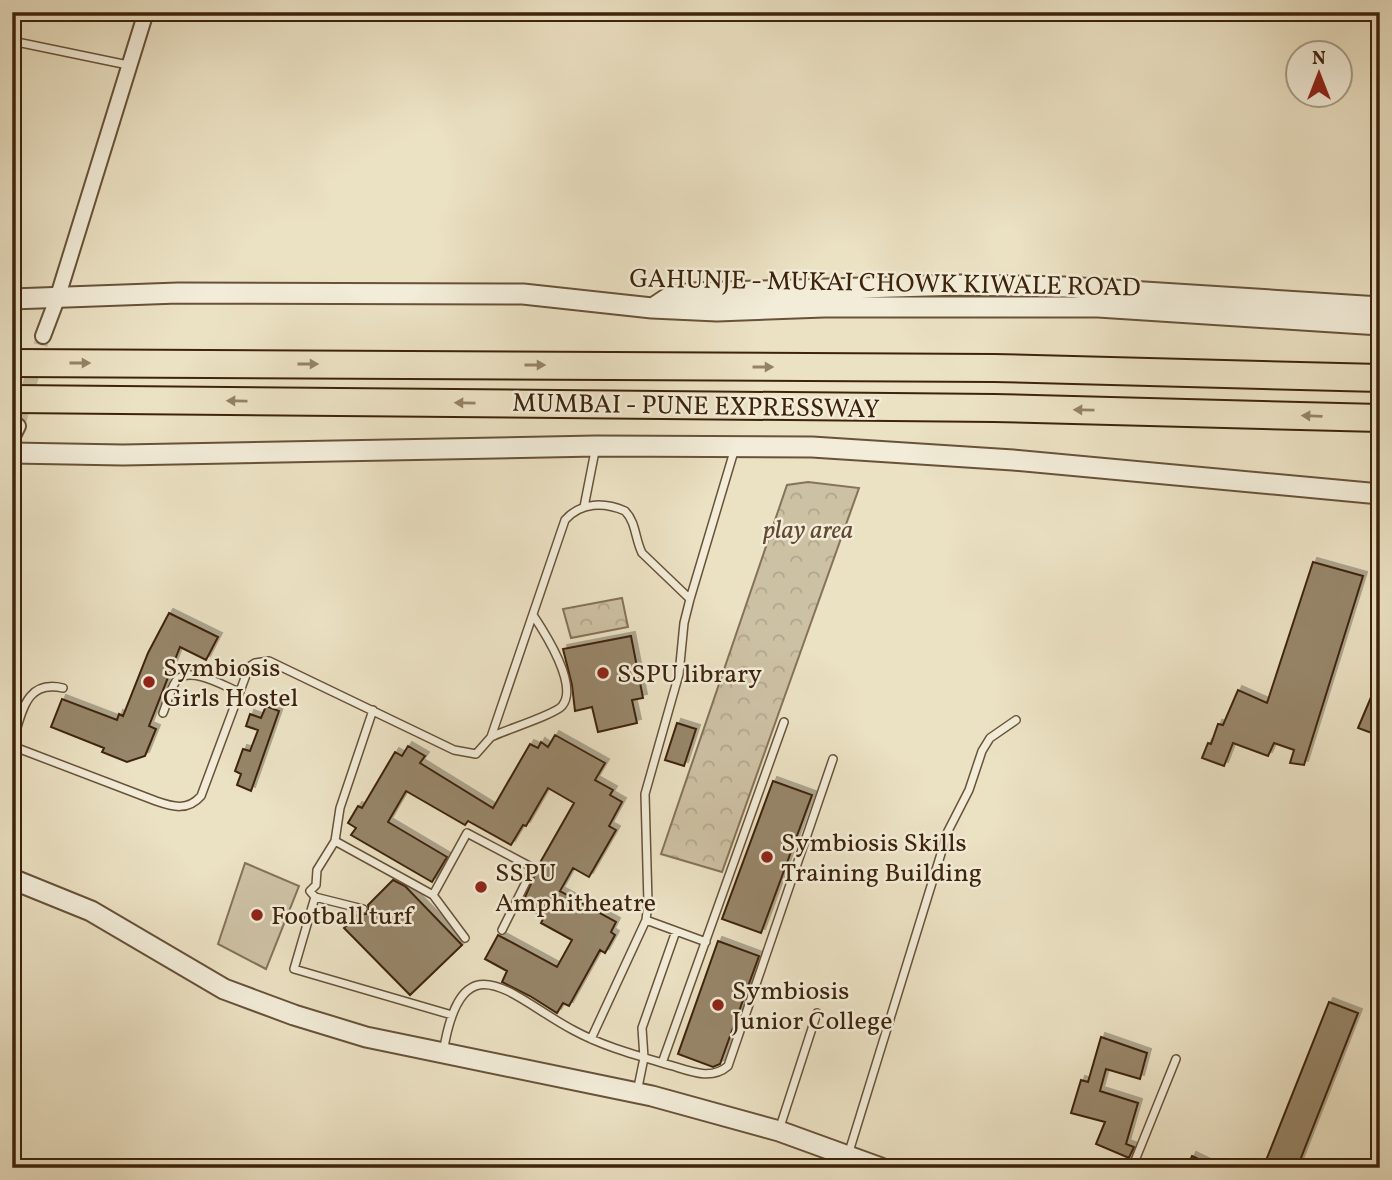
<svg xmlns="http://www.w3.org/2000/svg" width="1392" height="1180" font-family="Vollkorn,serif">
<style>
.park{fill:url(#park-crowns);stroke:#857258;stroke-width:2}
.garden{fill:#cdc1a4;stroke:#857258;stroke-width:2}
.building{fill:#97866b;stroke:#3d230b;stroke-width:2;filter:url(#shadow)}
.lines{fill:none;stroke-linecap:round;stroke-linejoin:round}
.minor-tunnel{stroke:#c8bb9e;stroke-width:14;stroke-dasharray:14 7;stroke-linecap:butt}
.service-casing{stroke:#685239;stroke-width:10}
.minor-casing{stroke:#685239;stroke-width:18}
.tertiary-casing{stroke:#685239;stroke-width:23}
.motorway-casing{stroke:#3d230b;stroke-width:30}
.service{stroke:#f2ecd8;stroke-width:7}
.minor{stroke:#f2ecd8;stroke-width:14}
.tertiary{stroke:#f2ecd8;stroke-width:19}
.motorway{stroke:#ebe1c3;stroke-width:26}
.oneway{fill:#948267}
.poi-dot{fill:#8f2418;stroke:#f2ecd8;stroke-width:2.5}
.labels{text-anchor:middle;stroke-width:5;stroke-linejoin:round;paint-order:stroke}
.street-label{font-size:26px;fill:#3d230b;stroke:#f2ecd8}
.park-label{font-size:26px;font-style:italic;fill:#614a31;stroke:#f2ecd8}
.poi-label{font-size:26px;fill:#3d230b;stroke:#f2ecd8;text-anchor:start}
</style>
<defs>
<pattern id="park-crowns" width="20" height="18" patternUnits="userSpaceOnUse" patternTransform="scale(1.75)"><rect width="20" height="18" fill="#cdc1a4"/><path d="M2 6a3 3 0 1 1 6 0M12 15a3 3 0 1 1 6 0" fill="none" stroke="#b1a68c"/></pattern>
<filter id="shadow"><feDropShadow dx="4" dy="-4" stdDeviation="0" flood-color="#0004"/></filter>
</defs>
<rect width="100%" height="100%" fill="#ebe1c3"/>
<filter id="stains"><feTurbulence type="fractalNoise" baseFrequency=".00286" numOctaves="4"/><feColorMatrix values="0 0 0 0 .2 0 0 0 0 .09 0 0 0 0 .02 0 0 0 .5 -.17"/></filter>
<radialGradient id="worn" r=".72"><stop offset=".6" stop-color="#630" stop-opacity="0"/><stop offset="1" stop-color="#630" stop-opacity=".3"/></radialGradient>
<!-- park -->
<path class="park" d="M808 482 859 488 722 872 661 854 787 485Z
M622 598 628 627 571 638 563 609Z"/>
<!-- garden -->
<path class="garden" d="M245 863 299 886 266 969 218 944Z"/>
<!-- building -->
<path class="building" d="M1313 562 1363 576 1304 765 1290 763 1294 750 1274 743 1268 756 1233 743 1224 766 1202 758 1208 743 1211 744 1218 724 1223 725 1238 690 1267 703Z
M169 613 218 637 206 660 180 647 149 726 156 729 145 756 127 762 102 752 104 748 51 727 62 699 117 720 119 714 123 716 148 653Z
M631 636 643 698 632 700 637 723 598 732 592 707 575 711 572 685 563 649Z
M1380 676V736L1358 728Z
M266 706 279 711 251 791 237 785 241 774 235 771 243 749 250 751 258 730 246 726 250 714 261 718Z
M677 723 696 729 684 766 665 760Z
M555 735 605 763 595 780 613 790 610 795 622 802 609 826 616 830 589 877 573 868 560 891 616 922 611 932 615 935 605 953 600 950 569 1006 563 1003 557 1013 530 996 502 982 507 971 485 959 498 935 557 967 572 940 541 923 544 917 528 908 525 897 541 861 574 803 548 788 526 826 523 825 511 845 468 821 465 825 406 791 388 822 447 857 432 882 351 835 356 828 348 823 358 806 362 808 395 752 402 756 408 746 425 756 420 763 493 808 530 744 538 748 541 742 548 747Z
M773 781 812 795 761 933 722 919Z
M393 880 405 886 462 945 410 995 344 928 358 914H367L369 910 368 905Z
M718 941 759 956 720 1064 713 1067 678 1054Z
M1329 1002 1358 1013 1297 1168H1263Z
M1101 1037 1147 1053 1140 1079 1106 1069 1100 1091 1138 1103 1126 1144 1134 1147 1129 1158 1096 1144 1105 1122 1071 1113 1081 1080 1088 1082Z
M1192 1156 1217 1168H1187Z"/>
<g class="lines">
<!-- minor-tunnel -->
<path class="minor-tunnel" d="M18 426 43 336"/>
<defs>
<path id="service" d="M12 41 128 65
M584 507 596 446
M163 713C167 703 170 690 176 681 189 665 224 686 239 692
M491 737C505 730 554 715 562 706 579 686 545 633 533 615
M12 744C22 715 24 679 63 688
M12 746 156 801C173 807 188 811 201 796L249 667 255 663 269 661 454 750 476 754 491 737 565 520C581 502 604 502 625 511 636 522 635 539 642 553L690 599
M335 841 433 895 465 938
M433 895 467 833 533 868 502 930
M315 897 294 969 452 1015
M363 909 315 897 310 891 316 885 317 870 335 841 340 808 373 710
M646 920 706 942
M591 1039 646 920 648 903 645 794 679 674 684 623 690 599 735 448
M443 1053C462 936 511 997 573 1030 604 1047 639 1056 673 1066 692 1072 712 1080 728 1066L833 759
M662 1063 784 722
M637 1092 644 1058 642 1028 676 931
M779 1130 817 1013
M848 1155 948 831 969 790 982 751 990 738 1016 720
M1132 1168 1176 1059"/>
<path id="minor" d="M43 336 57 299 146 12
M12 438 18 426"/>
<path id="tertiary" d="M12 299 178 293 523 294 652 308 717 311 824 307H1098L1380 325
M656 306 668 298 692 293 960 285 1065 287 1380 307
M12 453 123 455 596 446 812 447 1013 460 1380 494
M12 879 91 911 224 989 294 1015 366 1037 652 1096 779 1131 881 1168"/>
<path id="motorway" d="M12 363 994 368 1380 378
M12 399 994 408 1380 418"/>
</defs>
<!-- service casing -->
<use href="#service" class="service-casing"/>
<!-- minor casing -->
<use href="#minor" class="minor-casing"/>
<!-- tertiary casing -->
<use href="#tertiary" class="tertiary-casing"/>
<!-- motorway casing -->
<use href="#motorway" class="motorway-casing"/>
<!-- service -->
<use href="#service" class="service"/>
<!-- minor -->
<use href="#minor" class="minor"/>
<!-- tertiary -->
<use href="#tertiary" class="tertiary"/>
<!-- motorway -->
<use href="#motorway" class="motorway"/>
</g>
<!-- one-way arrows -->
<defs><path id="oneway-solid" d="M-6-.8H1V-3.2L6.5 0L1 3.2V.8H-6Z" transform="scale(1.75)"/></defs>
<g class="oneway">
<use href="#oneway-solid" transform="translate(80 363)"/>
<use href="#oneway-solid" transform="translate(308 364)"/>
<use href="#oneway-solid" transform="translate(535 365)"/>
<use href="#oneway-solid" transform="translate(763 367)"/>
<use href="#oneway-solid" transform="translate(237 401) rotate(-179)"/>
<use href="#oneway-solid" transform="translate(465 403) rotate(-179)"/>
<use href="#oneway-solid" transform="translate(1084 410) rotate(-179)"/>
<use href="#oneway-solid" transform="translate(1312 416) rotate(-178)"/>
</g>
<!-- markers -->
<g class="poi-dot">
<circle cx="603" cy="673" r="7"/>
<circle cx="149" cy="682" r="7"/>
<circle cx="767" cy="857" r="7"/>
<circle cx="481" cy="887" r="7"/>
<circle cx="257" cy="915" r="7"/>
<circle cx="718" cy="1005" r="7"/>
</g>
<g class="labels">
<!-- street labels -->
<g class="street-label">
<text transform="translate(885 282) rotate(1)" y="9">GAHUNJE - MUKAI CHOWK KIWALE ROAD</text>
<text transform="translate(696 405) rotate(1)" y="9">MUMBAI - PUNE EXPRESSWAY</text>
</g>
<!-- park labels -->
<g class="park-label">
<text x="808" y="538">play area</text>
</g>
<!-- poi labels -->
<g class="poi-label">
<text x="163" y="676">Symbiosis<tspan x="163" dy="30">Girls Hostel</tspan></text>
<text x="617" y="682">SSPU library</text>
<text x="781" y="851">Symbiosis Skills<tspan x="781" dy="30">Training Building</tspan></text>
<text x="495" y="881">SSPU<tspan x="495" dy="30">Amphitheatre</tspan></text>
<text x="271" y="924">Football turf</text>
<text x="732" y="999">Symbiosis<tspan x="732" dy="30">Junior College</tspan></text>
</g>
</g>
<!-- margin -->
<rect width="1392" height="1180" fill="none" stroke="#ebe1c3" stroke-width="42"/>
<rect x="14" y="14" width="1364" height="1152" fill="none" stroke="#3d230b" stroke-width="3.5"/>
<rect x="21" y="21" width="1350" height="1138" fill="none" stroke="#3d230b" stroke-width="2"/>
<!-- north arrow -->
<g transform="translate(1319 74)"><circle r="33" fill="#f2ecd8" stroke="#aa9c86" stroke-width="2"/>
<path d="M0-5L12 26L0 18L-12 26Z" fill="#8f2418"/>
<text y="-10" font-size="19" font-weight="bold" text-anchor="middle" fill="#3d230b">N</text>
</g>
<rect width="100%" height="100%" filter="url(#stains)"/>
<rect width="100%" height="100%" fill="url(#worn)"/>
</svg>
